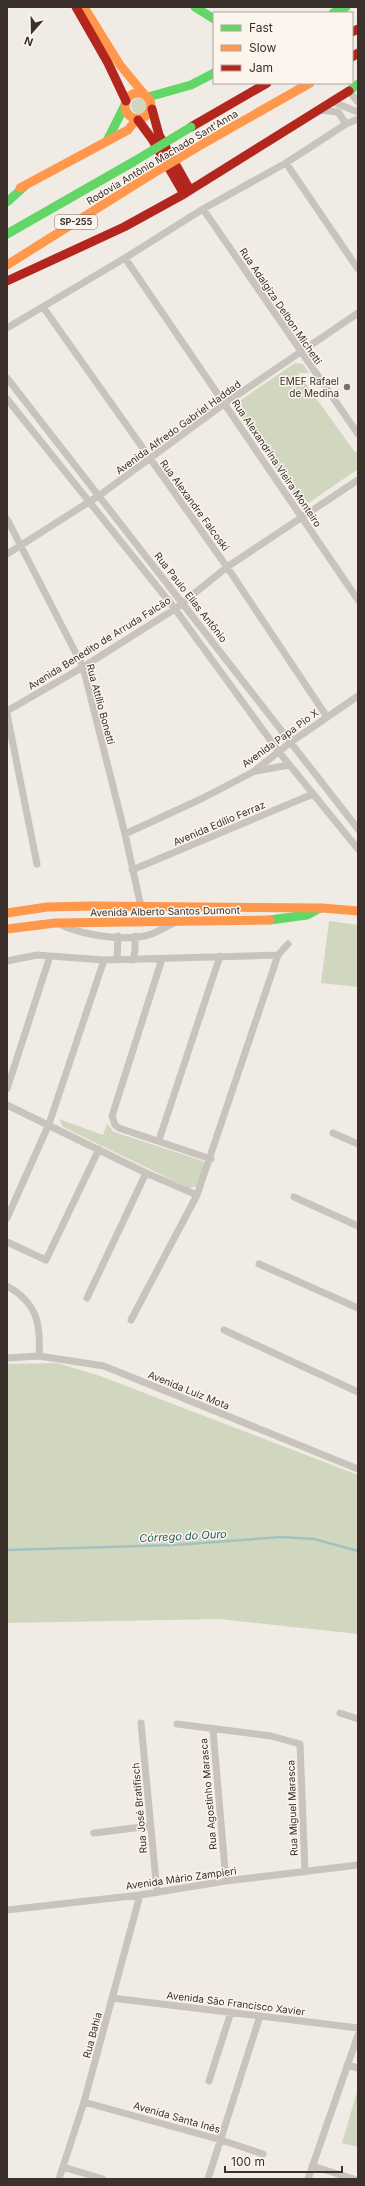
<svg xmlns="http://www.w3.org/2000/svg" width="365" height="2186" font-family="Inter,sans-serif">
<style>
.green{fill:#d1d6bf}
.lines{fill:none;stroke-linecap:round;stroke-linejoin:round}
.stream{stroke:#a1c2c1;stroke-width:2.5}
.street{stroke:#c9c3be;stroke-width:7}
.fast{stroke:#63d668;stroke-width:9}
.slow{stroke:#ff974d;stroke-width:9}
.jam{stroke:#b3261e;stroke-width:9}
.fast-bridge{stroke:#63d668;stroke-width:9}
.slow-bridge{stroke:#ff974d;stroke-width:9}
.poi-dot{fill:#7a716c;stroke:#fbf5ee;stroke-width:1.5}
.labels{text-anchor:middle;stroke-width:3;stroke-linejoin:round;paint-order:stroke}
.shield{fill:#fbf5ee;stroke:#756b66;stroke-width:1}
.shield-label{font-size:9px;font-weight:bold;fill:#3b302b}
.street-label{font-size:10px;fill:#3b302b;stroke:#fbf5ee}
.poi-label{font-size:10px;fill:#3b302b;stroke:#fbf5ee;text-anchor:end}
.water-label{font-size:11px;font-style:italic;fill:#1f5a5e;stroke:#fbf5ee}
</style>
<rect width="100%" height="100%" fill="#f0ebe5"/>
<!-- green -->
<path class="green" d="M131 106a8 8 0 1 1 16 0a8 8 0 1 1-16 0Z
M295 363 303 364 309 373H298L354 451 358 452V469L307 504 299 502 235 408 238 402Z
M329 921 358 925V987L321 983Z
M59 1119 103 1135 107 1124 114 1132 203 1161 204 1163 198 1186 189 1188 63 1127Z
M57 1363 100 1376 358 1475V1634L219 1619 7 1623V1364Z
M358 2088V2147L342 2143Z"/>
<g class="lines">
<!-- stream -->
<path class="stream" d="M7 1550 175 1545 281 1537 314 1539 358 1551"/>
<!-- street -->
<path class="street" d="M349 91 358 102
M333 102 358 112
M319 110 338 112 346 124
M286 163 358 269
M203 209 358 434
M125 258 358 600
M43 307 227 567 327 717
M7 328 125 258 203 209 286 163 346 124 358 119
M7 378 358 829
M7 399 175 609 279 752 358 849
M7 519 83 667 125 834 141 907
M7 554 100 495 224 404 358 313
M7 711 83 667 175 609 227 567 358 480
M7 714 37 864
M256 771 289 765
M125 834 201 799 253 772 291 742 358 696
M132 870 313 794
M59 924C83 935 119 941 145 936 155 934 165 927 174 923
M162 959 112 1116 115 1125 119 1128 211 1159
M117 960 118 936
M133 960 135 950V936
M7 961 37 955 104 960 278 955
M7 1089 50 956
M7 1105 146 1173 197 1195
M333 1133 358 1144
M159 1140 220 956
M294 1197 358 1226
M7 1218 49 1124 104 960
M7 1242 46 1260 99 1149
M259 1264 358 1308
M7 1286C37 1303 41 1323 39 1356
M87 1298 146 1173
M131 1320 197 1195 278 955 288 944
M224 1330 358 1392
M7 1358 39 1356 104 1366 358 1469
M340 1713 358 1719
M141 1723 157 1892
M177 1724 271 1736 300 1744 305 1872
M213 1730 226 1881
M94 1833 150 1826
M7 1910 140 1895 226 1881 358 1865
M112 1998 358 2028
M347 2065 358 2068
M209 2081 231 2012
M84 2102 221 2140 263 2154
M312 2166 354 2179
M63 2167 103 2179
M59 2179 84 2102 140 1895
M208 2179 260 2016
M308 2179 358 2035"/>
<!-- fast -->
<path class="fast" d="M195 7 214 19
M333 13 346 7
M349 91 358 84
M148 97 191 85 214 73
M107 141 125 105
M7 202 26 185
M7 234 133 162
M270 920 307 915 320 908"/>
<!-- slow -->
<path class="slow" d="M84 7 120 65 144 94
M125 106a13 13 0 1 1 26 0a13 13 0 1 1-26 0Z
M206 142 310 83
M20 188 128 130 136 120
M7 265 144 179
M7 913 47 907 93 906 322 908 358 911
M7 929 55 923 270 920"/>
<!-- jam -->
<path class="jam" d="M76 7 108 63 126 101
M352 32 358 29
M352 57 358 53
M152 109 159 135 190 190
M138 120 152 139 184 194 349 91
M191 127 267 83
M7 281 124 227 184 194"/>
<!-- fast-bridge -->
<path class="fast-bridge" d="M133 162 191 127"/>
<!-- slow-bridge -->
<path class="slow-bridge" d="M144 179 206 142"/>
</g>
<!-- markers -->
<circle class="poi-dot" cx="347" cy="387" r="4"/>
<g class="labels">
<!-- shield labels -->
<rect class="shield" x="55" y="215" width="42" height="14" rx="3"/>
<g class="shield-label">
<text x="76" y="225">SP-255</text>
</g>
<!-- street labels -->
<g class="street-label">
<text transform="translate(162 157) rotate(-31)" y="4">Rodovia Antônio Machado Sant'Anna</text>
<text transform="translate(281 306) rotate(56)" y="4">Rua Adalgiza Delbon Michetti</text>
<text transform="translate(178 427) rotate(-36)" y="4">Avenida Alfredo Gabriel Haddad</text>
<text transform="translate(277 463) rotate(56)" y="4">Rua Alexandrina Vieira Monteiro</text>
<text transform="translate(195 505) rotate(54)" y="4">Rua Alexandre Falcoski</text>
<text transform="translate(191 597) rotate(52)" y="4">Rua Paulo Elias Antônio</text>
<text transform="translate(99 643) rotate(-32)" y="4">Avenida Benedito de Arruda Falcão</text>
<text transform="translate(101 704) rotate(75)" y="4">Rua Attílio Bonetti</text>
<text transform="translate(280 738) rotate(-36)" y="4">Avenida Papa Pio X</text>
<text transform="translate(219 823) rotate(-23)" y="4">Avenida Edílio Ferraz</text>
<text transform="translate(165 911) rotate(-1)" y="4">Avenida Alberto Santos Dumont</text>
<text transform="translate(189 1390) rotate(22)" y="4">Avenida Luiz Mota</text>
<text transform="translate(208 1794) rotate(-95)" y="4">Rua Agostinho Marasca</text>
<text transform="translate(139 1808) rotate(-95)" y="4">Rua José Bratifisch</text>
<text transform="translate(292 1808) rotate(-92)" y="4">Rua Miguel Marasca</text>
<text transform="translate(181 1878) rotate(-8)" y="4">Avenida Mário Zampieri</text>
<text transform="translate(236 2003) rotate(7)" y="4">Avenida São Francisco Xavier</text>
<text transform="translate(92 2035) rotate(-75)" y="4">Rua Bahia</text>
<text transform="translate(177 2117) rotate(16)" y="4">Avenida Santa Inês</text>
</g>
<!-- poi labels -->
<g class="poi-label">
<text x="339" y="385">EMEF Rafael<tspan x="339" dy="12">de Medina</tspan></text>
</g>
<!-- water labels -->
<g class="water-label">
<text transform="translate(183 1536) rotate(-3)" y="4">Córrego do Ouro</text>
</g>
</g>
<!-- border -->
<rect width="365" height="2186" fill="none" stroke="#3b302b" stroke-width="16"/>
<!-- legend -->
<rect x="213" y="12" width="140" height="72" fill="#fbf5ee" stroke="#aea6a0"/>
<rect x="221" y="25" width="20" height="6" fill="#63d668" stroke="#aea6a0"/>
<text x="249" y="32" font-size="12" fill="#3b302b">Fast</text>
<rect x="221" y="45" width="20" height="6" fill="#ff974d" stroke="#aea6a0"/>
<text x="249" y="52" font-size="12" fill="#3b302b">Slow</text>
<rect x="221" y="65" width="20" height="6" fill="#b3261e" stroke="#aea6a0"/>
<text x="249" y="72" font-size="12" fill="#3b302b">Jam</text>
<!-- north arrow -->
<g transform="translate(32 32) rotate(200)" stroke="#fbf5ee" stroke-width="3" paint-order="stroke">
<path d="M0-3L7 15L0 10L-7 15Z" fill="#3b302b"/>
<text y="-6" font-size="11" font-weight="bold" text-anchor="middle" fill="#3b302b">N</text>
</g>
<!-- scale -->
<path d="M225 2166v6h117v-6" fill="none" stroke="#3b302b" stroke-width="2"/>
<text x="231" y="2166" font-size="12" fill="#3b302b" stroke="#fbf5ee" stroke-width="3" paint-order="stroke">100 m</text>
</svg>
